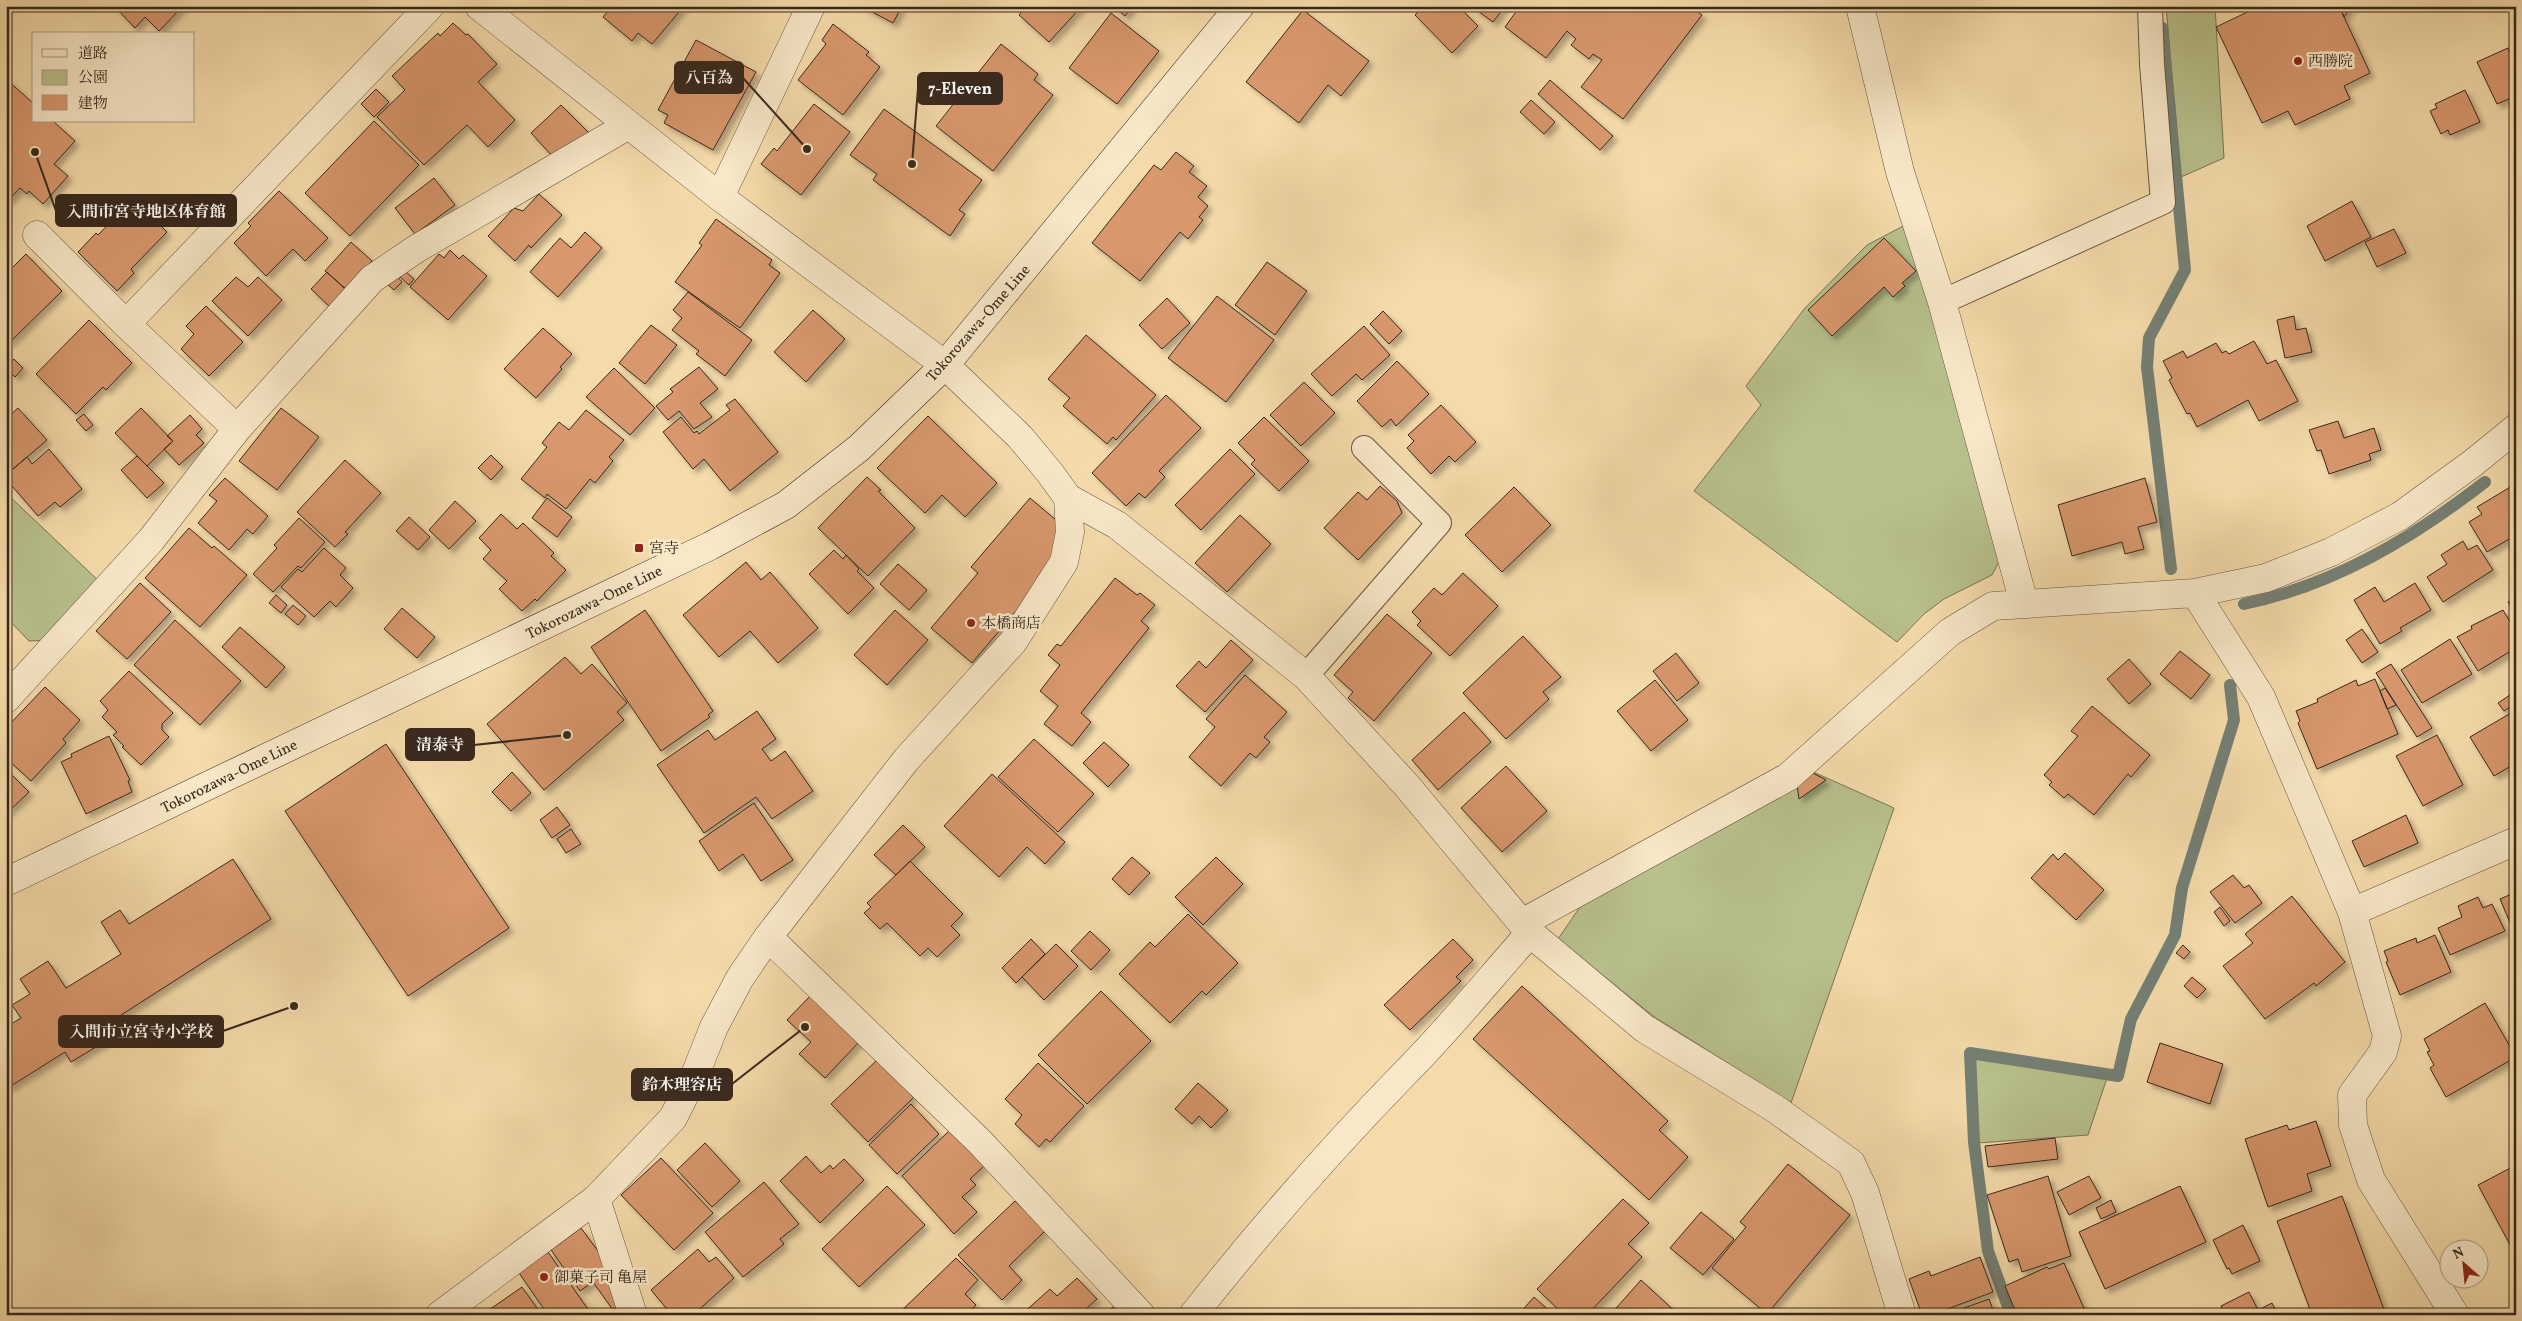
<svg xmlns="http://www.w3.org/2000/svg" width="2522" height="1321" font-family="Vollkorn,'Noto Serif JP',serif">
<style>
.green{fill:#b8c18c;stroke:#787454}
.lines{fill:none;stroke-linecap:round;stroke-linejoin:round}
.stream{stroke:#748075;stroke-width:12}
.building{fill:#d8976d;stroke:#37281d;filter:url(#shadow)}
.service-casing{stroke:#665540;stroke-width:26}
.minor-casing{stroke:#665540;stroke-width:29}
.tertiary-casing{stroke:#665540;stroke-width:29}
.secondary-casing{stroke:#37281d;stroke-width:29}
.service{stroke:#f8e8c8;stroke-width:24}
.minor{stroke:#f8e8c8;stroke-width:28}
.tertiary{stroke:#f8e8c8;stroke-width:28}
.secondary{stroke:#f8e8c8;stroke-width:28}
.poi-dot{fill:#8f2418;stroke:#f8e8c8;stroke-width:2}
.labels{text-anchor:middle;stroke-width:5;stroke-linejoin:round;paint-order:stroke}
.poi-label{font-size:15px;fill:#37281d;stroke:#f8e8c8;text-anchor:start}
.street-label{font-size:15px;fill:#37281d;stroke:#f8e8c8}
.leader{fill:none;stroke:#37281d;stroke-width:2}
.callout-dot{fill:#37281d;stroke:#f8e8c8;stroke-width:2}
.callout{fill:#37281d;stroke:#37281d;stroke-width:2}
.callout-label{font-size:16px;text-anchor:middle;font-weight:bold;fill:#fff}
</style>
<defs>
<filter id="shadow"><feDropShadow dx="4.5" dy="4.5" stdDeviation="2.5" flood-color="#0004"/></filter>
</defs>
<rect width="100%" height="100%" fill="#f5dbab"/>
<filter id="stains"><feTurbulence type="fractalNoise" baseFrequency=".004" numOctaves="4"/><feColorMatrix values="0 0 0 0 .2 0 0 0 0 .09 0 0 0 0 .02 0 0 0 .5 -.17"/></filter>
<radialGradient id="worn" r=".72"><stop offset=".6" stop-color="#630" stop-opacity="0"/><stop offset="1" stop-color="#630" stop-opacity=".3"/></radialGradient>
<!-- green -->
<path class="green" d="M2166 6H2215L2224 158 2181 177Z
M1909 223 2002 556 1992 575 1944 599 1924 614 1897 642 1694 491 1761 405 1746 386 1805 308 1867 245Z
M6 493 103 585 52 640 29 641 6 617Z
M1811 771 1894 808 1791 1103 1653 1016 1558 939 1580 907Z
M1973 1051 2108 1075 2088 1135 1978 1143Z"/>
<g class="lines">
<!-- stream -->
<path class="stream" d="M2162 28 2185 270 2149 338 2147 367 2171 569
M2244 604C2334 585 2413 538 2485 482
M2011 1315 1988 1251 1974 1142 1970 1053 2118 1076 2131 1019 2175 935 2182 888 2234 720 2230 685"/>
</g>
<!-- building -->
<path class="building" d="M114 6H183L159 31 145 17 135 28Z
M612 6H684L652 44 638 33 632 41 603 17Z
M861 6H902L893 23Z
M1027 6H1082L1049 42 1019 15Z
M1113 6H1133L1125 16Z
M1424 6H1458L1478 26 1452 53 1415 15Z
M1471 6H1505L1493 22Z
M1520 6H1636L1644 12 1648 6H1690L1702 15 1623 119 1581 87 1602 60 1593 54 1589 59 1571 45 1576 39 1567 31 1546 58 1505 27Z
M2260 6H2339L2370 73 2344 86 2350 99 2295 125 2288 111 2262 123 2216 27Z
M2339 6H2352L2344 17Z
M1303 10 1369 61 1341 96 1328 85 1299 123 1246 82Z
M1111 13 1159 51 1117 104 1069 68Z
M453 23 466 35 468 34 497 64 478 82 515 120 488 147 467 125 424 165 377 117 405 90 392 76 438 33 440 36Z
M833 24 869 52 866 55 880 67 843 115 798 80 826 44 822 40Z
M696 40 756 72 713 150 664 123 668 115 658 110Z
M1001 44 1038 74 1034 80 1053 95 993 171 936 126Z
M2508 48 2516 66V96L2497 104 2477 62Z
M6 79 34 104V121H53L75 141 54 164 68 176 43 204 29 191 27 194 20 188 6 203Z
M1550 80 1613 136 1600 150 1538 94Z
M376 89 389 102 374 117 361 104Z
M2465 90 2480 122 2450 135 2448 130 2441 134 2430 111 2437 108 2435 104Z
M1531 100 1555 122 1544 134 1520 112Z
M814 104 850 132 801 195 761 164 774 148 777 151Z
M561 105 592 136 554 158 531 133Z
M884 109 982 180 959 210 965 214 950 236 873 180 877 174 850 155Z
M374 121 419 165 350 236 305 193Z
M1176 152 1194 166 1189 172 1207 186 1198 197 1208 206 1199 217 1203 220 1188 239 1180 232 1140 281 1092 243 1154 165 1161 170Z
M434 178 455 205 415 234 395 208Z
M279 191 328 238 305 261 293 249 266 276 234 243 251 226 248 223Z
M539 194 562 215 531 248 529 245 515 261 488 236 514 208 523 211Z
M133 199 167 232 131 269 134 273 117 291 78 252 96 233 98 235Z
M2352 201 2371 237 2325 261 2307 226Z
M716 219 772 260 769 265 780 273 740 328 675 282 702 245 699 243Z
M2394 229 2406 253 2377 267 2365 242Z
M585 232 602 248 558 297 530 272 560 238 571 248Z
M1884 238 1916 271 1902 283 1905 286 1893 297 1884 287 1832 336 1808 310Z
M351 242 372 261 346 289 325 271Z
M450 250 459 259 463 255 487 276 448 320 410 287 439 254 444 258Z
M26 254 62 291 9 343 6 340V274Z
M1267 262 1307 291 1275 335 1235 305Z
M405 271 414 279 409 285 400 277Z
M327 272 345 289 330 307 311 289Z
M397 276 402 282 394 290 388 285Z
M236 277 248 287 258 277 282 300 248 336 212 301Z
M688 292 752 340 725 376 696 354 699 351 672 330 682 318 673 310Z
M1217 296 1274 340 1226 402 1168 358Z
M1167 298 1190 323 1162 349 1139 325Z
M206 306 243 342 209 376 181 349 194 334 186 326Z
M813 310 845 339 806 382 774 352Z
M1383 311 1402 331 1389 344 1370 324Z
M2294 316 2296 330 2306 328 2312 352 2285 358 2277 320Z
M89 320 132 363 106 390 103 387 76 414 36 374Z
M651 325 677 345 645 384 619 363Z
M1364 326 1390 355 1362 380 1356 374 1332 396 1311 374Z
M543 328 572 354 560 367 562 369 536 398 504 369Z
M1086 335 1156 395 1116 440 1113 437 1107 444 1063 406 1070 398 1048 379Z
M2254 341 2267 364 2276 360 2298 401 2259 421 2248 400 2197 427 2190 413 2187 414 2169 380 2172 378 2163 361 2183 351 2187 358 2216 343 2222 353 2226 351 2229 354Z
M14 359 23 368 15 377 6 368Z
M1397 361 1429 394 1396 426 1391 419 1382 427 1357 401Z
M699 367 718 389 700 403 712 417 694 429 679 411 668 420 656 406 673 392 670 389Z
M614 368 655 408 630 435 586 397Z
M1304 382 1335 413 1301 446 1270 415Z
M1166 395 1201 428 1159 471 1165 477 1145 498 1139 493 1126 506 1092 473Z
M735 399 778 452 730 491 704 459 693 469 663 432 681 417 694 433 697 431 699 434 730 410 726 405Z
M1441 405 1476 442 1455 462 1449 456 1431 474 1407 448 1414 441 1408 435Z
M18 408 47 440 6 475V419Z
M141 408 173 441 147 466 115 433Z
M281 408 319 437 277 490 239 461Z
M586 410 624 440 609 457 613 461 595 483 590 479 566 509 547 494 545 498 521 479 547 447 542 443 559 422 569 430Z
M84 414 93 425 86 431 76 420Z
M190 415 202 429 196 435 204 443 179 465 164 449 173 441 167 436Z
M928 416 997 483 965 517 942 495 925 513 877 468Z
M1264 417 1309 461 1279 491 1251 464 1255 460 1238 443Z
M2338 421 2344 438 2374 428 2381 450 2369 454 2371 460 2329 474 2321 450 2317 451 2309 430Z
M49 449 82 489 60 507 55 502 38 516 6 479V475L27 457 32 464Z
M1230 449 1255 474 1201 530 1175 505Z
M491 455 503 467 491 480 478 468Z
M137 456 164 483 147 498 121 470Z
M345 460 381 493 345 532 348 534 335 547 297 512Z
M867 477 881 490 878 491 915 528 868 576 818 528Z
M225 478 268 516 253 534 247 529 229 550 198 523 217 501 209 495Z
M2145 478 2157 522 2138 527 2144 549 2125 554 2122 542 2072 556 2058 505Z
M1380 486 1397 501 1402 513 1358 560 1324 528 1358 492 1367 500Z
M2512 486 2516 493V535L2487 552 2469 522 2482 514 2477 507Z
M1514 487 1551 525 1502 572 1465 535Z
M547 498 572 517 557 537 532 518Z
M1030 498 1063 526 1055 565 972 663 931 628 978 573 971 567Z
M455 501 476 521 449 549 429 530Z
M501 514 517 529 523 523 554 553 551 556 566 570 537 601 535 599 522 611 499 589 507 581 483 559 491 550 479 538Z
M1240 515 1271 544 1227 592 1195 563Z
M409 517 430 537 418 550 396 531Z
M299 518 325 542 301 568 298 566 273 592 253 574 277 548 274 545Z
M189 528 212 548 214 546 247 575 200 627 145 578Z
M2463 541 2468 550 2477 545 2493 570 2443 602 2427 577 2447 564 2441 555Z
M324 548 346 568 340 575 353 588 336 607 330 601 314 617 281 587 298 569 302 572Z
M834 550 843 559 846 555 859 569 857 571 874 588 848 614 809 574Z
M746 562 761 580 770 572 818 628 778 663 750 631 719 657 683 615Z
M898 564 927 590 909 610 880 584Z
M1463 573 1498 606 1450 656 1417 625 1421 621 1412 612 1434 588 1442 595Z
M1115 578 1137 595 1140 593 1155 605 1141 621 1149 628 1081 713 1091 722 1072 746 1044 724 1058 706 1040 691 1060 665 1048 655 1057 644 1061 646Z
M140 583 171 612 127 659 96 631Z
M2415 583 2431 610 2400 628 2402 631 2380 644 2354 600 2375 587 2384 602Z
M276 595 287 605 281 613 269 603Z
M2516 598V614L2508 602Z
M293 605 306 616 298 625 285 614Z
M402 608 435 637 417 658 384 629Z
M645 610 713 711 708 715 710 717 661 751 591 647Z
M895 610 928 640 887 685 854 655Z
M2503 610 2516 632V639L2510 642 2514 649 2478 671 2457 637 2472 629 2471 626Z
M1387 614 1432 653 1374 721 1348 698 1353 692 1334 675Z
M175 620 241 681 200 725 134 665Z
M240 627 285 667 266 688 222 647Z
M2362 629 2378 652 2362 663 2346 640Z
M1523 636 1561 677 1543 692 1549 699 1506 739 1463 693Z
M2450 639 2472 674 2422 703 2401 670Z
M1231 640 1253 660 1205 712 1176 686 1199 661 1206 668Z
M2180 651 2210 675 2191 699 2160 674Z
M1676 653 1699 683 1677 701 1653 671Z
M565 657 581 674 592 664 627 703 617 712 624 720 544 790 487 724Z
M2129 659 2151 684 2129 704 2107 679Z
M2391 664 2432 728 2417 737 2376 673Z
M129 671 173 713 162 724V730L169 737 141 765 122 747 124 746 113 735 117 732 102 717 108 710 100 701Z
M1245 675 1287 712 1264 737 1270 742 1256 758 1250 753 1221 786 1189 757 1215 727 1206 719Z
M2375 679 2398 734 2317 769 2298 723 2300 721 2296 711 2318 702 2317 699 2356 680 2358 686Z
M1655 680 1688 720 1651 751 1617 711Z
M45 687 80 720 63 739 66 743 31 781 6 758V728Z
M2385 688 2396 705 2387 709 2380 691Z
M2510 695 2515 704 2504 711 2498 703Z
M2092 706 2150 755 2131 777 2128 774 2094 815 2068 794 2064 798 2049 785 2052 782 2044 775 2078 736 2071 731Z
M2516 710V763L2494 776 2470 737Z
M757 711 776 739 762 749 771 761 785 751 813 791 772 819 756 797 704 833 657 765 708 730 715 740Z
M1464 712 1491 742 1438 790 1412 760Z
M2437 735 2463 785 2423 806 2396 756Z
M109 736 130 780 128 781 132 792 86 814 61 762 72 757 71 754Z
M1034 739 1094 794 1058 832 998 777Z
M1104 742 1129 765 1108 787 1083 763Z
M386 744 509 928 408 996 285 811Z
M1506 766 1547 811 1502 852 1461 808Z
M6 769 29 792 6 814Z
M512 772 531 793 511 811 492 792Z
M1811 772 1826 780 1799 799 1797 784Z
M992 774 1065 842 1045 864 1027 847 999 877 944 826Z
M754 803 793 860 761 881 743 854 719 871 699 841Z
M557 807 570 825 552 838 540 820Z
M2406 815 2418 843 2364 867 2352 841Z
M903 825 925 847 896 875 874 855Z
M571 829 581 844 566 853 557 839Z
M2065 853 2104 890 2076 920 2031 878 2053 854 2058 860Z
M1132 857 1150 873 1129 895 1112 879Z
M1216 857 1243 884 1203 925 1175 897Z
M233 859 271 919 104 1026 111 1038 71 1062 65 1052 6 1089V1027L21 1018 12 1005 30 994 20 979 48 961 66 988 121 954 101 922 120 910 129 924Z
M910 861 963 914 951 926 960 935 937 957 928 948 920 956 887 923 880 929 864 913 871 907 867 903Z
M2233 875 2244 888 2249 885 2262 903 2235 923 2210 892Z
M2516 892V923L2511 925 2500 899Z
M2292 896 2345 962 2316 986 2314 983 2265 1019 2223 966 2253 943 2245 934Z
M2478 897 2483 908 2492 904 2505 931 2450 955 2438 928 2462 917 2458 906Z
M2220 907 2230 921 2224 926 2214 912Z
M1188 914 1238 963 1206 995 1202 991 1170 1023 1119 974 1150 942 1155 947Z
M1090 931 1110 950 1091 970 1071 951Z
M2435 935 2451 972 2400 995 2386 962 2388 961 2384 951 2416 938 2417 943Z
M1031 939 1045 954 1016 983 1002 968Z
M1453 939 1473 960 1456 977 1461 981 1410 1030 1384 1005Z
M1056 944 1078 966 1044 1000 1022 977Z
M2183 945 2190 952 2184 959 2176 953Z
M2192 977 2206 989 2197 998 2184 986Z
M1522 986 1668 1121 1659 1130 1688 1157 1649 1200 1473 1039Z
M1101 991 1151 1041 1087 1104 1038 1055Z
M811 995 860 1041 825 1078 799 1054 811 1042 787 1020Z
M2485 1003 2516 1057 2446 1097 2430 1068 2434 1065 2427 1052 2430 1051 2424 1039Z
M2160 1043 2223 1064 2210 1104 2147 1082Z
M878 1059 914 1097 868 1142 831 1104Z
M1038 1063 1084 1106 1050 1142 1046 1139 1039 1147 1015 1124 1022 1115 1005 1099Z
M1198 1083 1228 1110 1211 1128 1199 1116 1192 1124 1175 1109Z
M911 1104 939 1134 897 1174 869 1145Z
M2316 1121 2331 1166 2307 1174 2312 1191 2268 1207 2245 1139 2287 1125 2289 1130Z
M950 1130 984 1166 970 1179 976 1185 962 1197 977 1212 954 1234 902 1176Z
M2055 1138 2058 1159 1988 1167 1985 1146Z
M705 1143 740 1181 712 1207 677 1170Z
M806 1156 821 1173 830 1165 833 1169 844 1159 864 1180 820 1223 780 1181Z
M661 1158 713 1213 674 1250 621 1195Z
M1788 1164 1850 1215 1767 1314 1712 1268 1746 1227 1740 1222Z
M2516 1165V1256L2478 1185Z
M2048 1176 2071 1256 2022 1272 2018 1259 2009 1262 1987 1195Z
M2089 1176 2101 1198 2069 1215 2057 1192Z
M764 1182 799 1224 780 1239 784 1244 743 1277 705 1232Z
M887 1186 925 1225 859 1287 822 1249Z
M2180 1186 2206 1242 2105 1289 2079 1232Z
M2342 1196 2386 1315H2312L2277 1221Z
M1623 1199 1649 1223 1628 1244 1642 1257 1587 1315H1564L1537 1289Z
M2111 1200 2116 1212 2101 1219 2096 1208Z
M1015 1201 1045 1231 1009 1266 1022 1280 1002 1300 958 1255Z
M1701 1212 1734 1239 1703 1275 1670 1248Z
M2243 1225 2260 1261 2232 1274 2229 1268 2227 1269 2213 1240Z
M581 1228 609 1266 619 1305 613 1310 593 1282 580 1291 551 1250Z
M698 1249 709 1262 716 1257 734 1278 693 1315H672L651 1290Z
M548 1252 592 1315H548L519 1273Z
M1980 1257 1993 1292 1942 1311 1941 1315H1922L1909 1279 1929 1271 1931 1276Z
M956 1258 978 1280 965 1294 976 1305 966 1315H897Z
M2064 1263 2086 1313 2017 1315 2005 1286 2047 1267 2049 1269Z
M1077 1278 1097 1299 1079 1315H1021L1050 1289 1057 1296Z
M1641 1280 1679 1315H1610Z
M522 1287 542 1315H488L486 1312Z
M2249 1292 2258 1310 2272 1303 2278 1315H2225L2221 1306Z
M1534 1297 1554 1315H1518Z
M1989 1299 1995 1315H1966L1964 1308Z
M1119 1301 1131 1315H1105Z"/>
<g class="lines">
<defs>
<path id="service" d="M1942 302 2163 202 2152 64 2150 6
M1306 676 1439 523 1364 448"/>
<path id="minor" d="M1860 6 1900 172 1942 302 2024 603
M720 197 811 6
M37 235 126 324 237 429
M126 324 430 6
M1068 498 1117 525 1306 676 1407 786 1530 933 1645 1029 1774 1108 1851 1163 1865 1193 1902 1315
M2195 593 2261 697 2352 912 2387 1036 2383 1052 2352 1095 2353 1125 2371 1180 2455 1315
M6 699 151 540 237 429 372 279 416 249 627 126
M2352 912 2516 841
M1522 923 1788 777 1950 632 1993 606 2195 593 2266 578 2331 552 2400 516 2473 463 2516 428
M768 937 980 1142 1141 1315
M596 1199 633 1315
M1193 1315C1260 1230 1331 1149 1406 1072 1450 1028 1489 979 1530 933"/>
<path id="tertiary" d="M440 1315 596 1199 673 1118 697 1070 714 1027 740 978 768 937 906 760 1013 642 1064 562 1070 532 1068 498 1050 473 1020 437 945 365 720 197 479 6"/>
<path id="secondary" d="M6 882 710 546 786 505 859 448 945 365 1240 6"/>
</defs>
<!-- service casing -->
<use href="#service" class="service-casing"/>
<!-- minor casing -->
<use href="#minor" class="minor-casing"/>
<!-- tertiary casing -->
<use href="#tertiary" class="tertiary-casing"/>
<!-- secondary casing -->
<use href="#secondary" class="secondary-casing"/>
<!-- service -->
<use href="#service" class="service"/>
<!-- minor -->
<use href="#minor" class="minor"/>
<!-- tertiary -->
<use href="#tertiary" class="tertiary"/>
<!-- secondary -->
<use href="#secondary" class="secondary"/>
</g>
<!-- markers -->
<g class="poi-dot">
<circle cx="2298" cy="61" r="5"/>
<rect x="634" y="543" width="10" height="10" rx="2.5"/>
<circle cx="971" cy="623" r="5"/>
<circle cx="544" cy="1277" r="5"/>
</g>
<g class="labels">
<!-- poi labels -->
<g class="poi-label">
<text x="2308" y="66">西勝院</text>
<text x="649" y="553">宮寺</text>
<text x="981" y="628">本橋商店</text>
<text x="554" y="1282">御菓子司 亀屋</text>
</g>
<!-- street labels -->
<g class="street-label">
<text transform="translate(978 323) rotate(-49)" y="5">Tokorozawa-Ome Line</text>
<text transform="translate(594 602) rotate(-26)" y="5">Tokorozawa-Ome Line</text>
<text transform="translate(229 776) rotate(-26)" y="5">Tokorozawa-Ome Line</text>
</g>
</g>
<!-- callouts -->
<path class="leader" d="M807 149L743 78M912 164L918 88M35 152L56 211M567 735L474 745M294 1006L223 1031M805 1027L732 1084"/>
<g class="callout-dot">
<circle cx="807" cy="149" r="5"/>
<circle cx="912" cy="164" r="5"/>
<circle cx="35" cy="152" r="5"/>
<circle cx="567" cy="735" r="5"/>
<circle cx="294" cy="1006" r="5"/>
<circle cx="805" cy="1027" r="5"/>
</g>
<g class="callout">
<rect x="675" y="62" width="68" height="31" rx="5"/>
<rect x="918" y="73" width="84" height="31" rx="5"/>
<rect x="56" y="195" width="180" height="31" rx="5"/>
<rect x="406" y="729" width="68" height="31" rx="5"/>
<rect x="59" y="1016" width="164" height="31" rx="5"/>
<rect x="632" y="1069" width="100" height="31" rx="5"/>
</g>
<g class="callout-label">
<text x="709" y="83">八百為</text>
<text x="960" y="94">7-Eleven</text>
<text x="146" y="217">入間市宮寺地区体育館</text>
<text x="440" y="750">清泰寺</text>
<text x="141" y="1037">入間市立宮寺小学校</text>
<text x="682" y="1090">鈴木理容店</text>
</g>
<!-- margin -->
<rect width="2522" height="1321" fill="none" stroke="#f5dbab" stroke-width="25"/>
<rect x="8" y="8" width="2507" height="1306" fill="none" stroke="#37281d" stroke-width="2.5"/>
<rect x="12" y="12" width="2497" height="1296" fill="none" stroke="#37281d"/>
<!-- legend -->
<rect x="32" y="32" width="162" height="90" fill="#f8e8c8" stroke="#ab9b84"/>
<rect x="42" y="49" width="25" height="8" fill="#f8e8c8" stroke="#ab9b84"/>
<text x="78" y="58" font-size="15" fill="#37281d">道路</text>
<rect x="42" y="70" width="25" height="15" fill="#b8c18c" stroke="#ab9b84"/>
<text x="78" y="82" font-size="15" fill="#37281d">公園</text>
<rect x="42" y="95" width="25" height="15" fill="#d8976d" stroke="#ab9b84"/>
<text x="78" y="108" font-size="15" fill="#37281d">建物</text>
<!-- north arrow -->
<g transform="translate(2464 1264) rotate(333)"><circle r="24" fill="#f8e8c8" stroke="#ab9b84"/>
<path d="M0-4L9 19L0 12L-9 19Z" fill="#8f2418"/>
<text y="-8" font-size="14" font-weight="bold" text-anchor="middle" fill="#37281d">N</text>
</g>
<rect width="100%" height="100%" filter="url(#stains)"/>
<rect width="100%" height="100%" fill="url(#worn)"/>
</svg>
